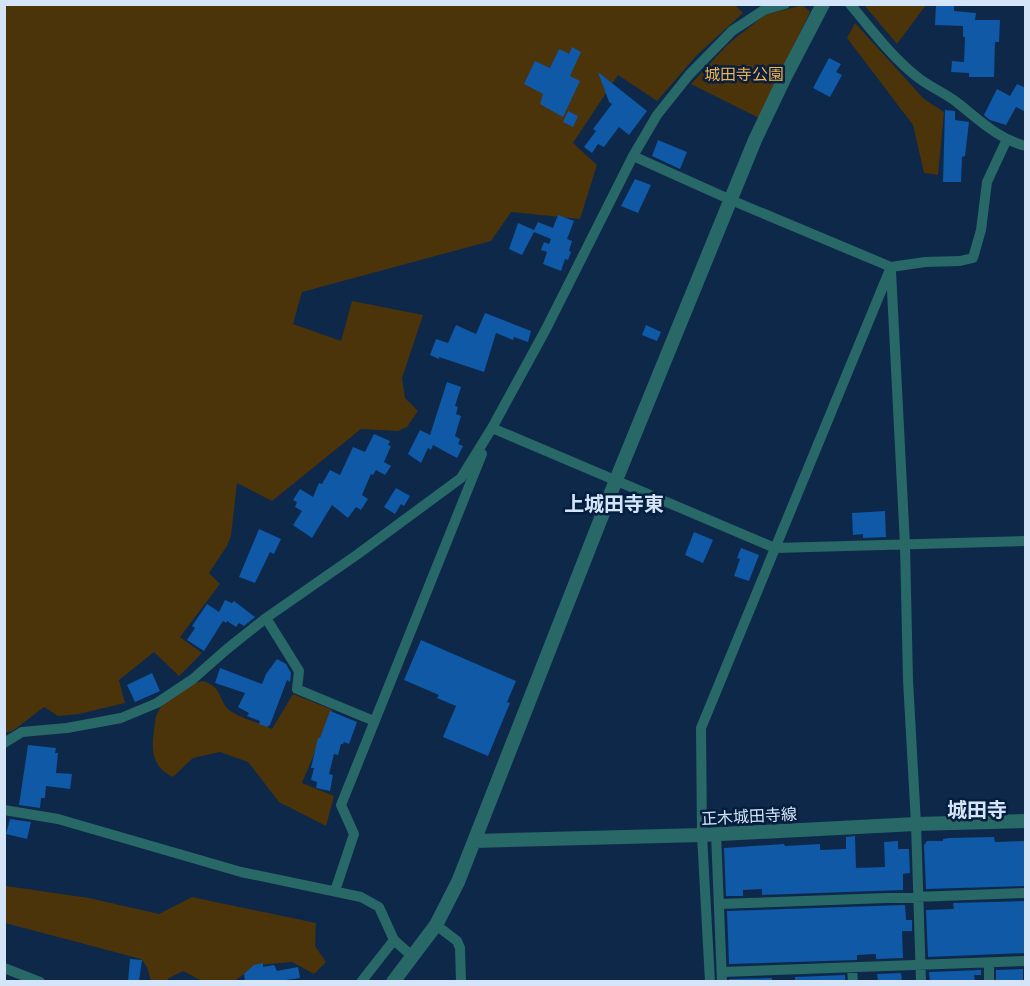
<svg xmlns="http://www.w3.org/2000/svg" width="1030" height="986" font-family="Raleway,'Noto Sans JP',sans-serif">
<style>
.green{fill:#4b330a}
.building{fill:#0f59a7}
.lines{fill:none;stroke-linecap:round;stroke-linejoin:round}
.minor{stroke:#286867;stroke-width:10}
.tertiary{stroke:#286867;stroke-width:14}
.labels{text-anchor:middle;stroke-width:5;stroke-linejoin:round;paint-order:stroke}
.park-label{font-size:16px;fill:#f4b24d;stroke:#031e3e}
.street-label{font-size:16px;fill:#d4e5fa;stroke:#031e3e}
.quarter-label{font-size:20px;font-weight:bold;fill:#d4e5fa;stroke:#031e3e}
</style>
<rect width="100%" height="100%" fill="#0d2849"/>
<!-- green -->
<path class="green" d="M734 4 743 13 697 55 657 101 618 75 573 143 597 165 580 219 511 212 491 241 302 292 293 324 341 341 352 301 423 315 402 378 405 398 418 411 407 427 398 431 361 429 272 501 237 483 231 536 227 546 209 573 220 584 180 637 202 653 179 676 154 652 119 680 125 703 79 714 58 716 44 707 14 730 5 733V5Z
M803 5 810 12 759 118 691 84 728 44 765 15Z
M864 5H926L897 44Z
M855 23 924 99 944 112 938 175 924 173 913 125 847 38Z
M203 681C224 687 217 702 232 712 243 719 260 723 272 729L293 694 333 710 302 783 334 796 326 826 279 802 248 762 220 752 193 758 173 777C152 767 151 751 154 730 155 724 155 716 158 712 165 698 188 684 203 681Z
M6 886 89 898 159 914 192 897 316 923 315 946 326 962 314 974 292 962 258 965 234 981H202L183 971 169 978 167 981H151L147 967 141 959 5 923Z"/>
<!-- building -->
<path class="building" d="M936 4H954V11L976 13 975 20H1000L999 42H995L994 77H969V73L951 72 952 61 964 62 965 37H963V26L935 25Z
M572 47 581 52 570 76 580 81 563 117 540 104 543 94 524 84 535 61 550 68 559 49 569 54Z
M829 58 841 64 836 72 842 75 830 97 813 88Z
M598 72 647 111 629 135 619 127 604 147 598 144 592 153 584 147 596 131 593 129 612 104 609 102Z
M1017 84 1026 88V112L1016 107 1006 125 990 120 984 115 997 89 1010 96Z
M945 110 955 111V120L969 122 965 156 962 157 961 182H943Z
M568 111 578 116 573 127 563 122Z
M658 140 687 152 680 169 652 156Z
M635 179 651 185 638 213 621 206Z
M558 215 574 221 567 239 572 241 569 251 571 252 568 260 565 259 561 271 543 264 547 252 541 250 544 242 549 244 551 239 534 232 522 255 509 249 518 223 534 230 538 222 553 228Z
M485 313 531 331 528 342 514 337 513 340 496 333 484 372 439 357V359L430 355 436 339 448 343 456 325 476 334Z
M646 325 661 332 657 341 642 335Z
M447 382 461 387 455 406 458 407 456 414 461 416 455 436 460 439 458 444 463 446 457 458 433 445 431 450 428 448 421 463 408 454 420 430 430 435Z
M374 434 390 441 388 445 391 446 384 462 391 466 385 475 376 470 373 475 371 474 362 495 368 499 361 510 356 507 348 518 332 505 312 538 293 525 302 511 295 507 297 502 293 500 300 489 313 497 319 483 322 484 330 470 340 475 353 447 365 452Z
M396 488 410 496 404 506 401 504 395 514 384 507Z
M885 511 886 537 863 538V534L853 535 852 513Z
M259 529 281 539 274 554 270 552 255 583 239 577Z
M694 532 713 540 703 563 685 555Z
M741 548 759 555 749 581 734 576 740 559 737 558Z
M225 600 232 603 234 601 255 617 244 626 239 623 236 627 227 621 226 623 223 621 204 651 187 640 195 628 192 626 207 604 219 612Z
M421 640 516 681 507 702 510 703 488 756 443 737 456 706 437 698 439 695 404 680Z
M277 659 286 664 291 673 290 682 287 680 270 725 267 727 259 724 260 721 247 716 249 713 238 707 245 693 215 683 220 668 262 684 266 674Z
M152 673 160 691 135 702 127 685Z
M330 711 357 722 349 744 344 742 343 744H341L338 755 334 754 329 774 333 775 330 791 316 788 317 782 311 780 314 768H311L318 738H320Z
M28 745 56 748 55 753H58L56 773 72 774 70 789 46 786 45 798H41L40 808 19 805Z
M10 819 31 822 27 839 6 834Z
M855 836 856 868 885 867 884 842 898 841V849H909L910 873 903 874V890L762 895V889L743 890V896H726L724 848 784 844 785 846 820 844V850L846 849V837Z
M994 837 995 842 1026 841V886L926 889 924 845 927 841H943V839L949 838Z
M1026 901V953L928 957 926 910 954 909 953 903Z
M905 905 906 920H912V931H902L903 958 876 959V954L857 955V960L729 964 727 911Z
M130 959 142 960 139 981H128Z
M263 963V967L274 965 277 971 298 967 300 978 279 981H245L244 974 254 965Z
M1023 969V981H996V970Z
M981 970V975H974L975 981H930L929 972Z
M901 973 902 981H878L877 974Z
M845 975V981H795V977Z
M772 978V981H729V979Z"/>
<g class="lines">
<!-- minor -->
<path class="minor" d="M850 4C871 29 891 56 916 76 929 87 946 93 959 104 979 120 1000 140 1026 146
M633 156 731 200 891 267 925 262 960 261 973 258 981 230 987 182 1007 139
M891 271 905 545 908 680 916 824 921 982
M492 428 775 548 1026 541
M266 618 299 671 297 689 374 721
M4 743 22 732 67 728 121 718 157 703 193 679 227 649 266 618 358 554 461 478 492 428 546 329 633 156 657 115 689 75 732 31 764 10 785 4
M4 810 58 819 241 872 361 897 379 907 394 940 413 957
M716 834 722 982
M335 891 354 834 341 805 482 454
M719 904 1026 893
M436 925 457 941 460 948 461 982
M989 963V982
M4 968 40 982
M852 968 853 982
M722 972 1026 961
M361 982 394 940
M710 982 702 835 701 728 891 267"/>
<!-- tertiary -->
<path class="tertiary" d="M474 841 702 835 916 824 1026 821
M393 982 436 925 458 882 616 480 755 140 785 77 823 4"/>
</g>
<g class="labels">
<!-- park labels -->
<g class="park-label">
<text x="744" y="80">城田寺公園</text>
</g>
<!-- street labels -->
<g class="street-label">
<text transform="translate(749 816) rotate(-3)" y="6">正木城田寺線</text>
</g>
<!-- quarter labels -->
<g class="quarter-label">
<text x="614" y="511">上城田寺東</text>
<text x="977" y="817">城田寺</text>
</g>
</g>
<!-- border -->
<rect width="1030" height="986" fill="none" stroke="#d4e5fa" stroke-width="12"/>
</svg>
